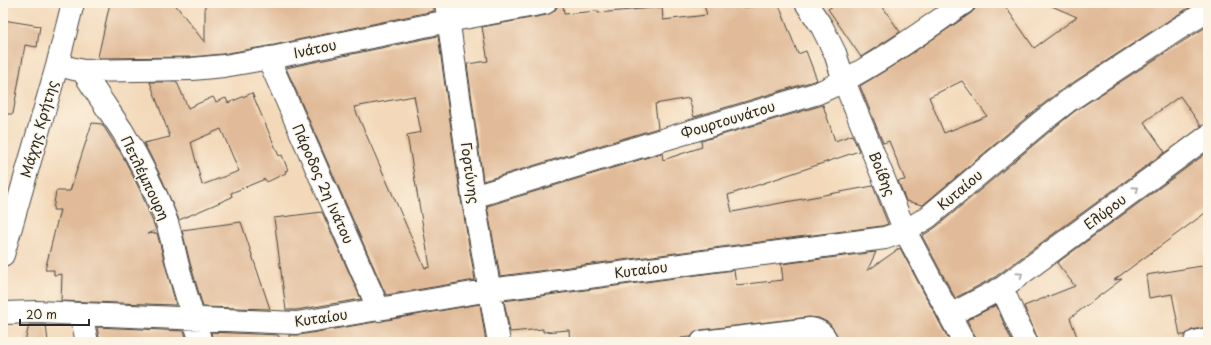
<svg xmlns="http://www.w3.org/2000/svg" width="1211" height="345" font-family="'Playpen Sans',sans-serif">
<style>
.building{fill:#e1bb99;fill-rule:evenodd}
.lines{fill:none;stroke-linecap:round;stroke-linejoin:round}
.street-casing{stroke:#494540;stroke-width:24}
.secondary-casing{stroke:#494540;stroke-width:24}
.street{stroke:#fff;stroke-width:22}
.secondary{stroke:#fff;stroke-width:22}
.oneway{stroke:#a0a0a0}
.labels{text-anchor:middle;stroke-width:3;stroke-linejoin:round;paint-order:stroke}
.street-label{font-size:14px;fill:#2b2b2b;stroke:#fcf5e5}
</style>
<rect width="100%" height="100%" fill="#fcf5e5"/>
<filter id="ink" filterUnits="userSpaceOnUse"><feTurbulence type="fractalNoise" baseFrequency=".025" numOctaves="2"/><feDisplacementMap in="SourceGraphic" scale="8" xChannelSelector="R" yChannelSelector="G"/><feConvolveMatrix kernelMatrix="1 2 1 2 8 2 1 2 1" color-interpolation-filters="sRGB"/></filter>
<filter id="wash" filterUnits="userSpaceOnUse"><feTurbulence type="fractalNoise" baseFrequency=".012" numOctaves="4" result="noise"/><feDisplacementMap in="SourceGraphic" scale="16" xChannelSelector="R" yChannelSelector="G"/><feGaussianBlur stdDeviation="0.9" result="paint"/><feColorMatrix in="noise" values="0 0 0 0 0 0 0 0 0 0 0 0 0 0 0 0 0 1.4 0 .05"/><feComposite in="paint" operator="in"/></filter>
<g filter="url(#wash)">
<rect width="100%" height="100%" fill="#f3d9ba"/>
<g id="blocks">
<!-- building -->
<path class="building" d="M110 3H174L205 43V3H434V11L274 45 222 54 191 57 101 58 98 57Z
M557 3H563L564 14 598 11V13L662 7 663 20 707 15 704 5 733 3 734 8 779 5 798 54 806 51 817 80 694 117 689 98 655 104 658 128 483 181 467 64 488 61 482 27 547 15 553 12 557 8Z
M838 3H880L900 32 861 57 828 9Z
M976 3H1003L1034 48 1077 17 1045 3H1193L1195 4 1171 19 1060 91 1033 112 923 205 906 201 898 181 905 180 889 141 883 143 860 86 899 62 971 13 975 9ZM962 81 987 116 944 133 929 97Z
M3 20 40 26 37 47 25 45 13 114H3Z
M1208 26V124L1201 126 1180 96 1144 122 1165 152 995 277 955 298 922 236 936 227 1049 132 1075 111 1185 40Z
M438 36 461 199 475 280 386 295 286 68ZM414 96 421 132 407 135 430 267 425 268 354 107Z
M150 82H177L188 108 213 97 216 102 226 98 228 103 252 93 279 156 282 155 288 170 285 171 286 173 267 182 265 179 231 193 232 197 179 220 162 179 144 143 170 137ZM221 129 239 171 202 185 191 142Z
M823 105 835 141 852 135 859 151 728 195 732 212 873 186 888 224 882 226 500 276 487 206 662 153 663 160 702 147 701 141Z
M92 123 102 124 118 149H119L140 190 156 230 147 234 157 233 176 305 61 301 62 274 54 275V270H45L60 210H53L56 191H70Z
M1208 152V211L1114 280 1122 279 1070 318 1079 342H1038L1037 337 1024 306 1075 286 1057 263Z
M322 212 361 299 296 310H286L274 218Z
M241 222 270 309 203 307 190 263 182 230Z
M900 248 950 342H839L836 333 829 323 819 318 809 317 701 330 695 332 691 337 681 338V340L659 342H570L569 330 543 332V329L510 332 504 301 734 270 736 285 783 280 781 264 876 252 867 271Z
M1208 265V327L1192 330 1185 335H1180L1172 294 1149 298 1146 275Z
M480 304 486 342H290L289 335H299Z
M996 305 1012 342H976L975 336 967 320Z
M29 325H46L48 342H25Z
M97 327 184 331 188 342H100Z
M211 332 278 335 281 342H213Z"/>
</g>
</g>
<g filter="url(#ink)">
<use href="#blocks" fill-opacity="0" stroke="#494540" stroke-width="1"/>
<g class="lines">
<defs>
<path id="street" d="M446 3 473 197 499 342
M806 3 822 27 835 53 844 81 905 231 964 342
M268 58 379 310
M70 68 83 71C95 92 110 112 123 132 139 159 154 188 165 217 171 233 174 250 178 266 185 292 193 317 201 342
M83 71 192 69 224 66 276 57 448 21 545 3
M473 197 818 93C869 71 917 35 964 3
M1002 288 1026 342
M3 313 36 312 297 323 490 290 885 238 905 231 928 217 947 201 1041 122 1068 101 1178 29 1208 11
M81 314 87 342
M950 315 1002 288 1208 136
M702 342 810 329C818 330 824 334 827 342
M1195 342 1208 339"/>
<path id="secondary" d="M3 255 57 66 73 3"/>
</defs>
<!-- street casing -->
<use href="#street" class="street-casing"/>
<!-- secondary casing -->
<use href="#secondary" class="secondary-casing"/>
<!-- street -->
<use href="#street" class="street"/>
<!-- secondary -->
<use href="#secondary" class="secondary"/>
</g>
<!-- one-way arrows -->
<defs><path id="oneway-chevron" d="M-2-3.5L2.5 0L-2 3.5" fill="none" stroke-width="1.6" stroke-linecap="round" stroke-linejoin="round"/></defs>
<g class="oneway">
<use href="#oneway-chevron" transform="translate(1136 189) rotate(-37)"/>
<use href="#oneway-chevron" transform="translate(1020 275) rotate(-37)"/>
</g>
</g>
<g class="labels">
<!-- street labels -->
<g class="street-label">
<text transform="translate(315 49) rotate(-12)" y="5">Ινάτου</text>
<text transform="translate(728 120) rotate(-17)" y="5">Φουρτουνάτου</text>
<text transform="translate(39 129) rotate(-74)" y="5">Μάχης Κρήτης</text>
<text transform="translate(470 173) rotate(82)" y="5">Γορτύνης</text>
<text transform="translate(882 174) rotate(68)" y="5">Βοίβης</text>
<text transform="translate(145 178) rotate(64)" y="5">Πετλέμπουρη</text>
<text transform="translate(323 184) rotate(66)" y="5">Πάροδος 2η Ινάτου</text>
<text transform="translate(960 190) rotate(-40)" y="5">Κυταίου</text>
<text transform="translate(1105 212) rotate(-37)" y="5">Ελύρου</text>
<text transform="translate(641 270) rotate(-7)" y="5">Κυταίου</text>
<text transform="translate(321 318) rotate(-8)" y="5">Κυταίου</text>
</g>
</g>
<!-- margin -->
<rect width="1211" height="345" fill="none" stroke="#fcf5e5" stroke-width="16"/>
<!-- scale -->
<path d="M20 319v6h69v-6" fill="none" stroke="#2b2b2b" stroke-width="2"/>
<text x="26" y="319" font-size="12" fill="#2b2b2b" stroke="#fcf5e5" stroke-width="3" paint-order="stroke">20 m</text>
</svg>
